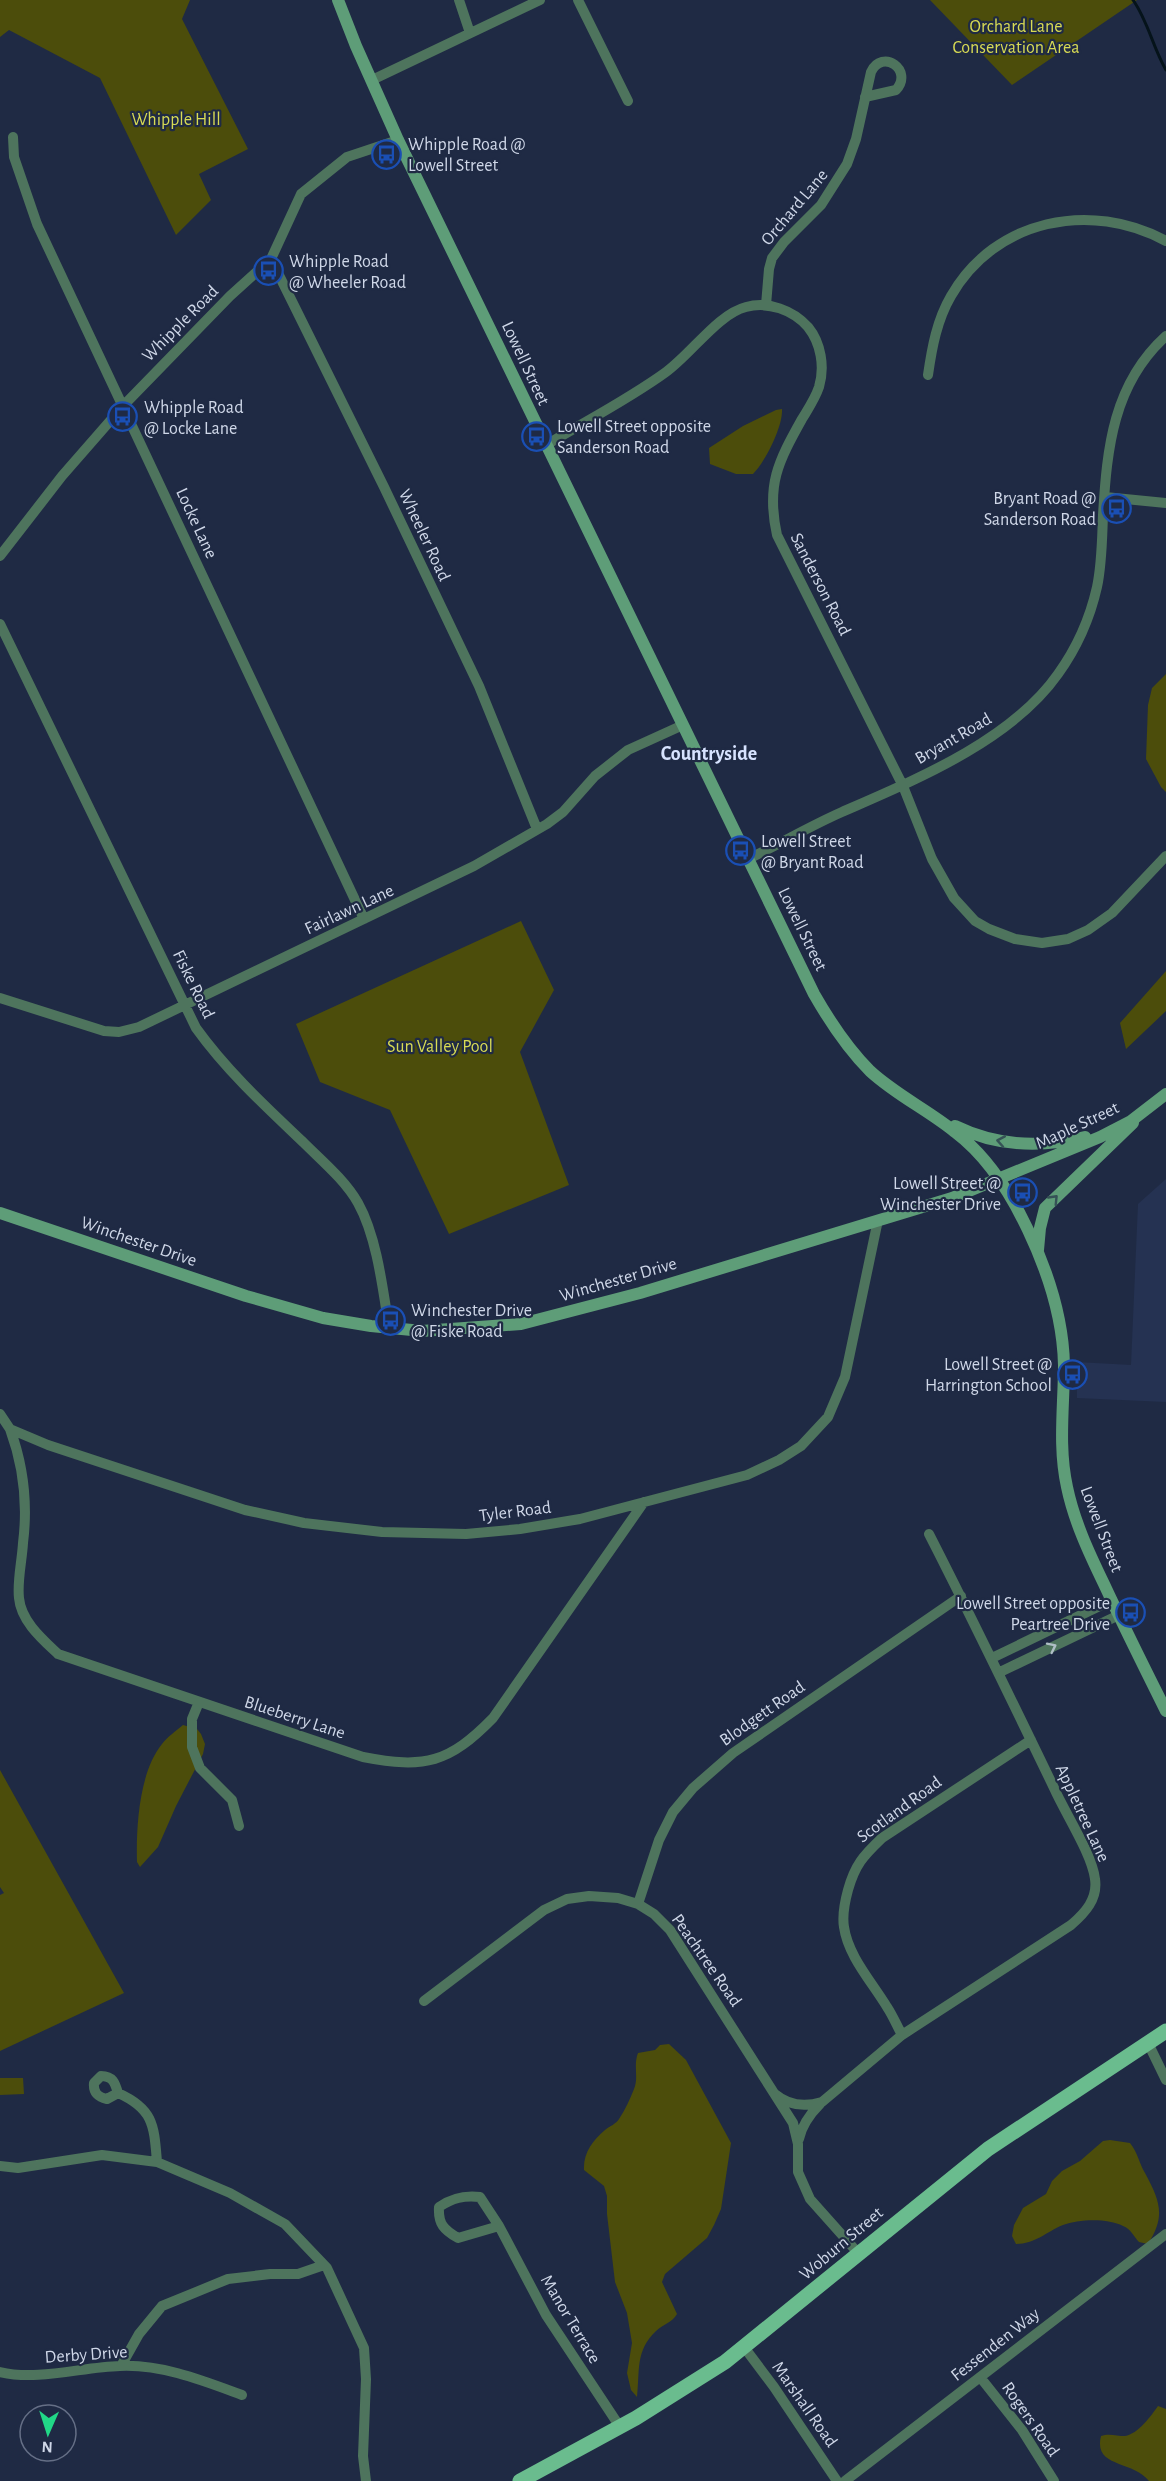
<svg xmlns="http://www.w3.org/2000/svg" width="1166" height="2481" font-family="'Alegreya Sans',sans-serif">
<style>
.built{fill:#253252}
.green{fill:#4c4d0b}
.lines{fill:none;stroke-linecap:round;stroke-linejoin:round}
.stream{stroke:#05131a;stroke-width:3}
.street{stroke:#4e745d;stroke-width:10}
.secondary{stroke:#5e9d78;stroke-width:12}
.primary{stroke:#6abc8e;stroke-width:15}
.oneway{stroke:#355256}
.oneway2{stroke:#afbec5}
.labels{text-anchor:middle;stroke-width:4.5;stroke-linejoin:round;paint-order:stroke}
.park-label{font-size:18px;fill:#d8db54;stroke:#1f2a44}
.poi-label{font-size:18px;fill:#cfd7e8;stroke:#1f2a44;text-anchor:start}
.street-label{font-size:18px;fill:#cfd7e8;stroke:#1f2a44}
.neighbourhood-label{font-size:20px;font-weight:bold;fill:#d7e3ff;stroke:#1f2a44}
</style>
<rect width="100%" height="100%" fill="#1f2a44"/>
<!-- built -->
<path class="built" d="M1166 1179V1402L1077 1398V1362L1131 1365 1138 1204Z"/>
<!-- green -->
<path class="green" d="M0 0H190L182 19 248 149 199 174 211 200 176 235 100 78 9 30 0 37Z
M930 0H1137L1012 85Z
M782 409C783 427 765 462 753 474H736L710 464 709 448 743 426 776 410Z
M1166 674V792L1161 787 1146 759 1148 705 1152 688Z
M521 921 554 990 520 1052 569 1185 449 1234 390 1110 320 1082 296 1024Z
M1166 971V1011L1126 1049 1120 1023Z
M183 1725 197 1729 201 1734 205 1744 203 1754 176 1806 158 1847 140 1867 137 1862C136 1828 139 1772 162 1744 167 1737 176 1731 183 1725Z
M0 1770 124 1993 0 2051V1895L4 1893 0 1887Z
M669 2044 686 2060 731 2143 721 2209 714 2225 707 2238 665 2274 662 2282 677 2314C672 2323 663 2324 656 2331 635 2351 640 2371 637 2397L631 2390 627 2373 632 2343 627 2313 615 2282 607 2214V2196L604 2186 584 2170C583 2153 593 2140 605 2130 610 2126 616 2124 619 2119 625 2110 630 2099 634 2089 639 2077 633 2066 638 2053L655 2050 660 2045Z
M0 2078H23L24 2094 0 2095Z
M1110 2140 1130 2143C1138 2153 1139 2163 1145 2173 1160 2201 1166 2216 1148 2244L1139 2242C1134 2237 1131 2229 1123 2226 1108 2218 1079 2219 1063 2225 1046 2232 1035 2244 1016 2244L1012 2236 1014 2225 1023 2208 1046 2194 1052 2181 1062 2171 1080 2161 1103 2141Z
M1158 2406 1166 2409V2481H1149C1133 2460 1093 2468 1101 2436 1109 2433 1117 2436 1125 2436 1138 2434 1151 2416 1158 2406Z"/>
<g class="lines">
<!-- stream -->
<path class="stream" d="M1133 0C1148 21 1153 48 1166 70"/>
<!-- street -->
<path class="street" d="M459 0 470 33
M578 0 628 101
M372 80 540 0
M13 137 14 157 37 224 364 919
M271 259 384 487 479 686 537 829
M766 305 769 269 772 258 784 242 821 205 847 164 856 139 871 72C882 48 914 70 896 90L865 97
M928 375C932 347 937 320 951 296 995 219 1091 200 1166 241
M546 445C586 421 629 399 666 372 692 353 718 314 746 307 768 301 793 310 808 327 821 343 825 367 819 387 815 399 808 409 802 419 778 462 766 485 777 535L903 786 932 859 954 898 975 921 989 929 1015 939 1042 943 1068 939 1088 930 1112 913 1166 856
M1105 497 1166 503
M0 556 62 476 124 405 230 296 271 259 301 194 347 157 398 140
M0 624 196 1028C227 1071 265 1106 303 1142 322 1161 345 1180 358 1203 377 1237 383 1290 389 1328
M748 859C780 844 810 826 842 812 915 780 1011 741 1058 674 1076 649 1090 618 1097 587 1102 564 1102 539 1103 515 1107 448 1113 384 1166 336
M0 998 104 1031 119 1032 139 1027 474 866 547 824 563 812 595 776 628 750 683 725
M0 1414 10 1429 48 1445 245 1510 304 1523 382 1532 466 1534 520 1529 580 1519 747 1475 779 1460 801 1446 828 1417 845 1377 878 1220
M10 1429C24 1467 28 1503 23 1543 22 1561 17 1581 19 1598 21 1621 42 1639 58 1654L363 1757C425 1769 449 1763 493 1718L644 1502
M992 1658 1112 1600
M1000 1672 1119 1615
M199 1702 192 1719V1747L200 1768 232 1800 239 1826
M638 1904 659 1840 673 1812 693 1788 733 1753 961 1596
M424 2001 544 1910 567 1899 589 1896 618 1898 638 1904 654 1914 670 1930 793 2123 798 2144V2172L810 2199 859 2254
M902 2035C897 2026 893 2016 887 2007 872 1982 848 1956 844 1927 842 1915 845 1901 848 1890 855 1865 863 1856 882 1838L1031 1740
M1148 2043 1166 2080
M118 2093C115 2083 113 2076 101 2076L94 2083C93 2093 98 2097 107 2099L118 2093C154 2109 154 2126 157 2162
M775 2094C789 2106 805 2107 822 2102L902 2035 1071 1925C1085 1913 1098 1899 1095 1879 1092 1854 1065 1813 1054 1788 1013 1703 972 1618 929 1534
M799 2139C802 2125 809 2115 820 2104
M0 2166 18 2168 102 2155 157 2162 230 2193 285 2224 327 2268 364 2348 366 2379 363 2456 366 2481
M499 2226 480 2197C464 2195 452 2198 439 2207 438 2224 444 2230 458 2238L499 2226 546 2315 620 2427
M744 2347 774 2387 837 2481
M121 2366 139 2334 162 2306 228 2279 270 2274H298L324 2265
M0 2372C38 2381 82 2367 120 2366 162 2364 204 2381 242 2395
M980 2377 1022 2430 1054 2481
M845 2481 1166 2234"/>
<!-- secondary -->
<path class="secondary" d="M338 0 356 46 398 140 814 994C830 1022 847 1048 870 1071 896 1095 928 1110 955 1132 987 1156 1011 1194 1028 1230 1048 1272 1063 1317 1064 1365 1064 1406 1058 1446 1067 1487 1074 1521 1089 1553 1104 1584 1124 1627 1145 1669 1166 1711
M955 1126C996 1146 1041 1148 1085 1137
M0 1213 246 1296 323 1318 371 1326 422 1331 521 1324 640 1293 952 1198 1100 1137 1131 1121 1166 1094
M1038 1250 1040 1228 1045 1208 1133 1123"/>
<!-- primary -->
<path class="primary" d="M520 2481 636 2418 725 2362 988 2149 1166 2031"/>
</g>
<!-- one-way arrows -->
<defs><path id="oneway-chevron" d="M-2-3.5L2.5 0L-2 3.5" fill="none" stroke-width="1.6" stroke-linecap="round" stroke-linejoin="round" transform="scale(1.5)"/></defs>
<g class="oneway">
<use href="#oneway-chevron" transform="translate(1001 1141) rotate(-170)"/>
<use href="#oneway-chevron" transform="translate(1054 1199) rotate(-46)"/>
</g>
<use class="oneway2" href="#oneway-chevron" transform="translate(1052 1647) rotate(-26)"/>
<!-- icons -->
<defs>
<symbol id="bus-ring" viewBox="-11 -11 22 22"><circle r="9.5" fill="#1f2a44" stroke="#1a4fb4" stroke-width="1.5"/><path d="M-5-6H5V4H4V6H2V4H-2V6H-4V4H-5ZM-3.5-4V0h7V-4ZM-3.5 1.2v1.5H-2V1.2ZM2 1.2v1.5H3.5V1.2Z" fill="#1a4fb4"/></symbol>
</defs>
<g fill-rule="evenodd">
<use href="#bus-ring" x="370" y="138" width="33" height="33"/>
<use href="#bus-ring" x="252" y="254" width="33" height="33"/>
<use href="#bus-ring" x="106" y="400" width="33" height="33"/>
<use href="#bus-ring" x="520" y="420" width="33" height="33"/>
<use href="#bus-ring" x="1100" y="492" width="33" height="33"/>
<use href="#bus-ring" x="724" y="834" width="33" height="33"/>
<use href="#bus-ring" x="1006" y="1176" width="33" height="33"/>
<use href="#bus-ring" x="374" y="1304" width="33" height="33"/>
<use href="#bus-ring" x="1056" y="1358" width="33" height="33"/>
<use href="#bus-ring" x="1114" y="1596" width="33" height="33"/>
</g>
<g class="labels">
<!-- park labels -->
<g class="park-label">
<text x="1016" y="32">Orchard Lane<tspan x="1016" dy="21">Conservation Area</tspan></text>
<text x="176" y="125">Whipple Hill</text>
<text x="440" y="1052">Sun Valley Pool</text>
</g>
<!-- poi labels -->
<g class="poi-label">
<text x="408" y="150">Whipple Road @<tspan x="408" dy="21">Lowell Street</tspan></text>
<text x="289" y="267">Whipple Road<tspan x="289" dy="21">@ Wheeler Road</tspan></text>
<text x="144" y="413">Whipple Road<tspan x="144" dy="21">@ Locke Lane</tspan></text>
<text x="557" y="432">Lowell Street opposite<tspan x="557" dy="21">Sanderson Road</tspan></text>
<text x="1096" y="504" text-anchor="end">Bryant Road @<tspan x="1096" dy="21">Sanderson Road</tspan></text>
<text x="761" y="847">Lowell Street<tspan x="761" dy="21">@ Bryant Road</tspan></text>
<text x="1001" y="1189" text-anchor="end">Lowell Street @<tspan x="1001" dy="21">Winchester Drive</tspan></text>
<text x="411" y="1316">Winchester Drive<tspan x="411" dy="21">@ Fiske Road</tspan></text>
<text x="1052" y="1370" text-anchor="end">Lowell Street @<tspan x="1052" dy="21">Harrington School</tspan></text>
<text x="1110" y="1609" text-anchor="end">Lowell Street opposite<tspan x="1110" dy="21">Peartree Drive</tspan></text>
</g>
<!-- street labels -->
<g class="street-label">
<text transform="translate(794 207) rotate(-50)" y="6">Orchard Lane</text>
<text transform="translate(180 323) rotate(-45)" y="6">Whipple Road</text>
<text transform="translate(526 363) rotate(65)" y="6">Lowell Street</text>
<text transform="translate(197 523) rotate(65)" y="6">Locke Lane</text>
<text transform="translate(425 535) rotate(65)" y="6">Wheeler Road</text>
<text transform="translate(821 584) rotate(63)" y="6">Sanderson Road</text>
<text transform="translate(953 738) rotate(-30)" y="6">Bryant Road</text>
<text transform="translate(349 909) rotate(-25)" y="6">Fairlawn Lane</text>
<text transform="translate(803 929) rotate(64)" y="6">Lowell Street</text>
<text transform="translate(194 984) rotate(64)" y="6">Fiske Road</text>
<text transform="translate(1077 1125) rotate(-25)" y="6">Maple Street</text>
<text transform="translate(139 1241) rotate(19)" y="6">Winchester Drive</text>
<text transform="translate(618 1279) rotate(-16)" y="6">Winchester Drive</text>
<text transform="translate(515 1511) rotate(-7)" y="6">Tyler Road</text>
<text transform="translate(1102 1529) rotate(69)" y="6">Lowell Street</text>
<text transform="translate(762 1713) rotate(-35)" y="6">Blodgett Road</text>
<text transform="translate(295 1717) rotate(18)" y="6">Blueberry Lane</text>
<text transform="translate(899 1809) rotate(-36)" y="6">Scotland Road</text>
<text transform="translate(1083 1813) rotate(65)" y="6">Appletree Lane</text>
<text transform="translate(707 1960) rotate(55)" y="6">Peachtree Road</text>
<text transform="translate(841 2243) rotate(-40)" y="6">Woburn Street</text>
<text transform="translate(571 2319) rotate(59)" y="6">Manor Terrace</text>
<text transform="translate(995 2344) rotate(-38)" y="6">Fessenden Way</text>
<text transform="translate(86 2354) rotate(-4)" y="6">Derby Drive</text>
<text transform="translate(805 2404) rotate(55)" y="6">Marshall Road</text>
<text transform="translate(1031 2419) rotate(55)" y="6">Rogers Road</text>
</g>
<!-- neighbourhood labels -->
<g class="neighbourhood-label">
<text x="709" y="760">Countryside</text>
</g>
</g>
<!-- north arrow -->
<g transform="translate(48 2433) rotate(183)"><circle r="28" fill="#1f2a44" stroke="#656f86" stroke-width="1.5"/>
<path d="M0-4.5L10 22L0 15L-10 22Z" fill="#21d887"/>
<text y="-9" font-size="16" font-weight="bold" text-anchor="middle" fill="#cfd7e8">N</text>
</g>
</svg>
